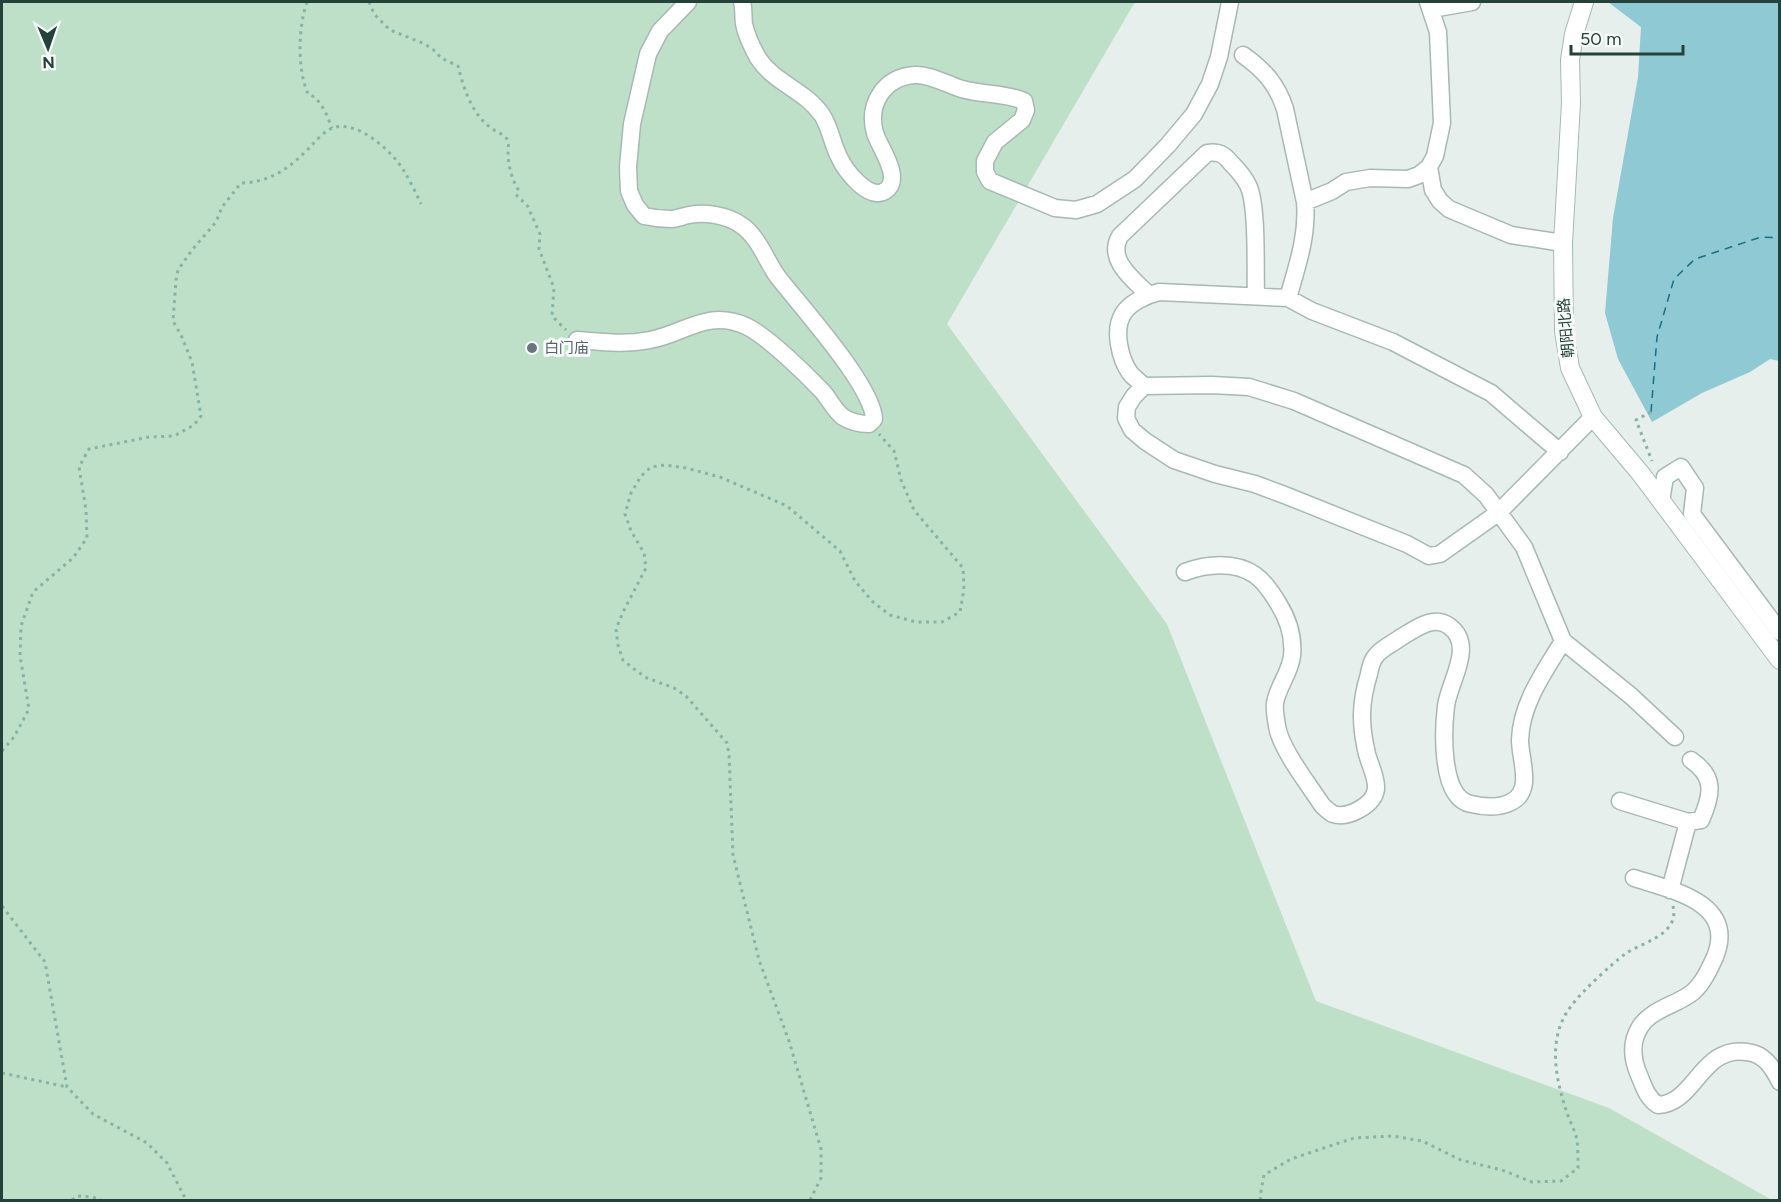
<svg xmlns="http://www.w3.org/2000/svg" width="1781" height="1202" font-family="Figtree,'Noto Sans SC',sans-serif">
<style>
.green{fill:#bfe0c8}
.water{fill:#8ec9d4}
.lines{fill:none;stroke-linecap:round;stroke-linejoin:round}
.ferry{stroke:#1c6f80;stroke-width:1.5;stroke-dasharray:8 6;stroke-linecap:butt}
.street-casing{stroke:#a8b8b2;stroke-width:19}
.secondary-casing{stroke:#a4bbb3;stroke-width:20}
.path{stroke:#86b3a5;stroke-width:3;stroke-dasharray:3 4.5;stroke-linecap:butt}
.street{stroke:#fff;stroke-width:16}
.secondary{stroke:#fff;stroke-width:18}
.worship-dot{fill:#6b7280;stroke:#f7fbf9;stroke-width:2}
.labels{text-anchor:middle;stroke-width:6;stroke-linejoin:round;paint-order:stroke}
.street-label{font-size:15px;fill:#24423a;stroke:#f7fbf9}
.worship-label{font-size:15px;fill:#5b616d;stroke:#f7fbf9;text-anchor:start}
</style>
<rect width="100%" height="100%" fill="#e6efeb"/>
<!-- green -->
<path class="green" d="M2 2H1135L947 324 1167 624 1316 1001 1609 1108 1772 1200H2Z"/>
<!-- water -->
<path class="water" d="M1608 2H1779V361L1770 359 1750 372 1702 393 1652 422 1618 359 1605 313 1613 218 1638 77 1641 27Z"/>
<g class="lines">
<!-- ferry -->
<path class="ferry" d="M1651 412 1657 337 1674 279 1695 259 1761 237 1780 238"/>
<defs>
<path id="street" d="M742 2C744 9 743 17 744 24 746 34 753 49 758 58 774 83 805 90 822 115 830 127 832 143 839 157 845 170 868 201 885 191 904 179 879 147 875 133 867 104 884 77 915 75 930 74 948 85 962 89 983 95 1005 93 1024 101L1026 110 1022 120 995 142 985 161V172L990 181 1055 208 1076 210 1097 204 1135 179 1168 145 1194 114 1210 84 1219 57 1230 2
M1432 9 1472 2
M1243 55C1264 70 1277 84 1285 109L1305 202C1308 236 1297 266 1288 298
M1429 167 1433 190 1440 201 1449 209 1511 235 1563 243
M1305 202 1332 191 1346 182 1370 178 1408 179 1419 175 1429 167 1435 156 1442 123 1438 32 1428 2
M1149 295C1134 280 1106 260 1120 236L1207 153C1218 151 1224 154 1231 163 1237 169 1244 177 1248 185 1258 205 1255 271 1256 296
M577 340C602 342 624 345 650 340 686 333 707 309 746 326 767 336 806 374 823 392 829 399 835 411 843 417 851 422 860 424 869 424L874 419C873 386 801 307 778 277 766 261 759 237 741 225 727 215 705 212 689 215 683 216 677 219 671 219 662 219 653 218 644 216L635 205 629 191 628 167 632 124 648 54 660 31 688 2
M1144 386 1134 396 1127 407 1126 418 1132 430 1145 441 1174 460 1215 474 1255 484 1287 496 1407 544 1429 556 1440 554 1498 513 1593 417
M1560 452 1491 393 1393 342 1312 311 1288 298 1159 292C1147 295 1129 303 1123 314 1113 330 1120 359 1130 373 1134 378 1140 382 1144 386L1212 385 1249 387 1294 401 1464 475 1486 495 1524 547 1563 641 1631 696 1675 737
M1661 501 1665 477 1681 467 1695 488 1692 514 1780 632
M1185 572C1206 564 1235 561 1255 575 1265 582 1272 593 1278 603 1288 619 1294 637 1292 656 1290 673 1278 686 1275 703 1274 710 1276 719 1277 726 1280 748 1309 785 1322 805 1325 808 1329 812 1333 814 1348 819 1374 805 1376 789 1377 778 1370 765 1367 754 1360 725 1360 703 1369 674 1370 669 1371 662 1375 657 1380 649 1392 644 1400 638 1414 630 1433 614 1449 626 1476 645 1449 682 1446 706 1443 731 1440 798 1471 804 1484 807 1500 808 1511 802 1534 791 1520 760 1520 740 1521 703 1545 671 1563 641
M1620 801 1688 822 1701 820C1712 795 1716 777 1691 760
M1634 878C1671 890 1737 902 1715 957 1709 970 1703 983 1693 992 1677 1005 1651 1009 1640 1027 1630 1043 1632 1059 1639 1075 1644 1087 1647 1098 1658 1105 1695 1104 1701 1045 1747 1052 1764 1054 1772 1066 1780 1082
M1670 890 1688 822"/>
<path id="secondary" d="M1584 2 1574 34 1570 60 1571 103 1563 243 1564 331 1570 368 1593 417 1641 474 1780 660"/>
</defs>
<!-- street casing -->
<use href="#street" class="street-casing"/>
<!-- secondary casing -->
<use href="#secondary" class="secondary-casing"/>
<!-- path -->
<path class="path" d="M307 2C298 28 297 68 308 94 321 98 327 116 332 128
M369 2 374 14 390 30 425 44 435 51 441 58 458 66C464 89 472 116 494 130 499 134 505 134 508 141 509 146 508 151 508 155 509 168 512 180 519 191L517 196 527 205 540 234 539 249 554 288 552 316 566 330
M1651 412 1636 420 1652 461
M2 751 14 737 29 709 20 656 21 626 33 592 73 558 87 538 86 510 79 467 89 449 149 437 174 436 194 425 201 416 192 362 181 335 173 321 176 280 178 270 192 250 216 222 222 207 241 183C272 182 291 167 312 145 318 139 325 130 333 128 357 119 393 152 404 171 410 181 416 193 421 204
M2 906 45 962 67 1087 93 1114 147 1143 167 1163 186 1200
M2 1073 67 1087
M72 1200 77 1196 92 1197 101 1200
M810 1200 821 1178V1149L789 1041 759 960 733 855 729 754 727 743 686 696 674 688 647 678 634 669 623 660 618 645 616 629 623 612 646 568 644 553 631 531 625 514 631 493 641 476 651 467 665 465 686 468 720 477 787 506 840 551 855 581 873 602 890 615 916 622H942L960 612 964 589 963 568 914 510 901 480 894 451 879 434
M1261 1200 1260 1197 1264 1175 1291 1159 1354 1138 1392 1136 1422 1141 1461 1160 1502 1170 1532 1182 1561 1181 1578 1168C1578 1159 1578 1149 1577 1140 1575 1130 1569 1120 1566 1110 1555 1076 1547 1036 1572 1005 1582 991 1612 964 1625 954 1642 942 1680 935 1673 906"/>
<!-- street -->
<use href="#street" class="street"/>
<!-- secondary -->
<use href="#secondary" class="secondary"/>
</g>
<!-- markers -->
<circle class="worship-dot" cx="532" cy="348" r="6"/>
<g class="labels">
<!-- street labels -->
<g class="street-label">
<text transform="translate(1566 328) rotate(-95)" y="5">朝阳北路</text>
</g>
<!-- worship labels -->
<g class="worship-label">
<text x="544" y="353">白门庙</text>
</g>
</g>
<!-- border -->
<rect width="1781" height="1202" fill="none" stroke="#24423a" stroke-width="6"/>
<!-- north arrow -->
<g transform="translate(48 48) rotate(178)" stroke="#f7fbf9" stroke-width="4.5" paint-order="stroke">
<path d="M0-4.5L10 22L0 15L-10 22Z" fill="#24423a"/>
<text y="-9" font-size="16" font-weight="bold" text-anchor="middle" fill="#24423a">N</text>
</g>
<!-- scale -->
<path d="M1571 45v9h112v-9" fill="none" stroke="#24423a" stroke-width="3"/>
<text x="1580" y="45" font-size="18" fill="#24423a" stroke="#f7fbf9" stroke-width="4.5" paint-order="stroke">50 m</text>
</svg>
